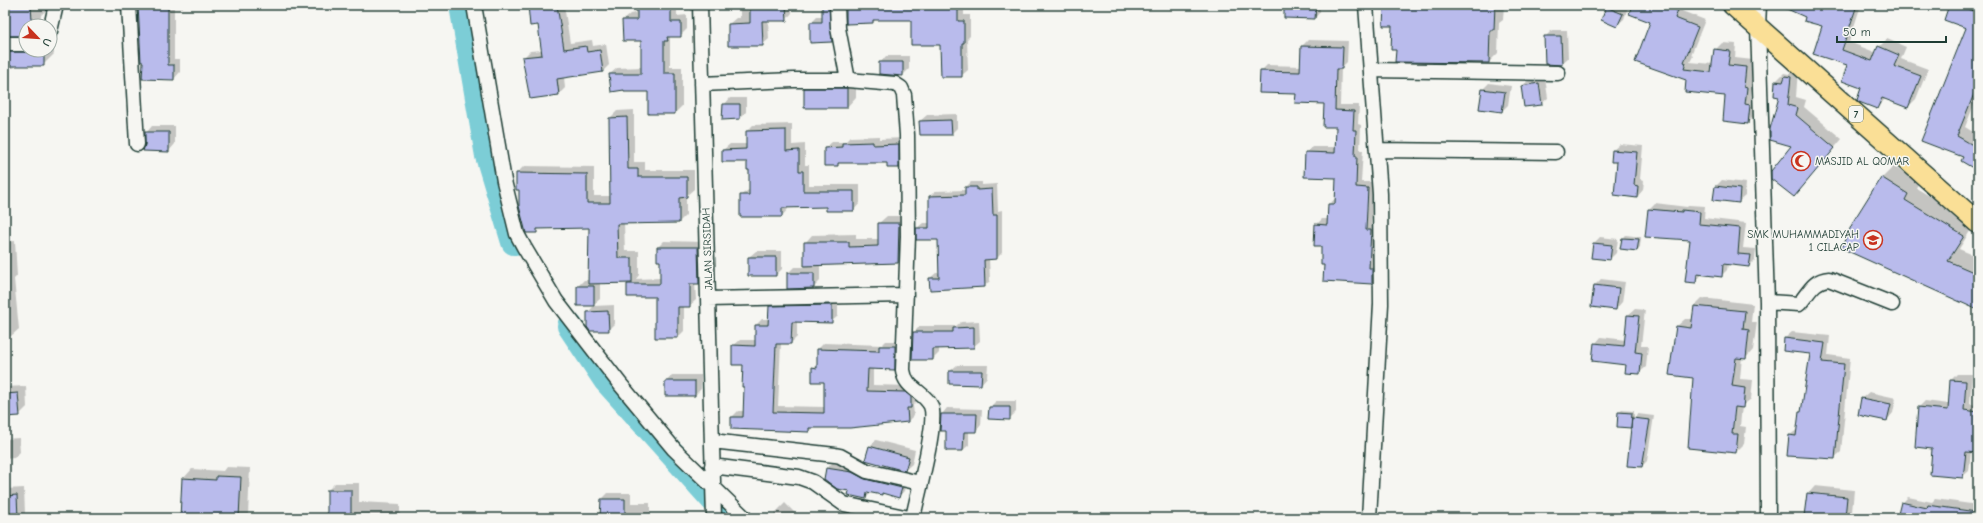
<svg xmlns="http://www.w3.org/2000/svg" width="1983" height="523" font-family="'Comic Neue',sans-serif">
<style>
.shadow{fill:#0003}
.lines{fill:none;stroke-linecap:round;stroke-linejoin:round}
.river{stroke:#7ccdd6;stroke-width:26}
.building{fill:#b9bbec;stroke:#1f3d34}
.minor-casing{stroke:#1f3d34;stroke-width:17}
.highway-casing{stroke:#1f3d34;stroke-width:23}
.minor{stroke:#f6f6f2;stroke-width:14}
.highway{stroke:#fadf96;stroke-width:20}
.labels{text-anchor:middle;stroke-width:3;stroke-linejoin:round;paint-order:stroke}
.shield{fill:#f6f6f2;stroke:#60746d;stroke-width:1}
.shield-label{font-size:10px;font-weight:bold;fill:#1f3d34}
.poi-label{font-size:11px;fill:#1f3d34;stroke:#f6f6f2;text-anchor:start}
.street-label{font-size:11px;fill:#1f3d34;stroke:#f6f6f2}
</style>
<rect width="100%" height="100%" fill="#f6f6f2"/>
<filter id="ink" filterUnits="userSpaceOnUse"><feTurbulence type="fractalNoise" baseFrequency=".025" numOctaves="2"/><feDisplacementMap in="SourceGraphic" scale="8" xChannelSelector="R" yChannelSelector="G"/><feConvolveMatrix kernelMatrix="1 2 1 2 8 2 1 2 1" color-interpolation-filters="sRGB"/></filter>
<g filter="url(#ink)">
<!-- shadow -->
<path class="shadow" d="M5 5H52L41 15 40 26H26V36L8 35 9 38 26 50H50V36H54V54L43 65H17L14 68H5Z
M139 5H185L182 8H174V59H180V72L174 79 144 61Z
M529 5H564L570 43 592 40 593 46 606 44 609 65 603 71 564 77 565 88 559 94 523 58 530 51 542 50 539 24Z
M635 5H677V16L687 15V29L680 36 670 37V67H682V106L675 113H649V91L625 89 610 74 617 68 642 67V40L623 20 630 14 635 13Z
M740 5H792V13L786 20H768L769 39 762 45 729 24 736 18H740Z
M823 5H835L838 35 832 41 811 22 817 16H823Z
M846 5H964V15H970V36L967 39 968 70 961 76 941 44 912 19H876L873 22 847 23Z
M1285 5H1349L1345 9 1320 8V12L1315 18Z
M1385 5H1504L1503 20 1499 23 1498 53 1489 62 1397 49 1393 25Z
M1609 5H1622L1628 7 1624 19 1617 25 1607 8Z
M1633 5H1684L1682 11 1705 20 1691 55 1693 56 1690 62 1713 64 1715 50 1722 43 1736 44 1735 58 1753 60 1751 80 1753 81 1751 97 1756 98 1754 116 1747 123 1727 96 1687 80 1652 22Z
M1784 5H1861L1849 42 1877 53 1879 47 1887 39 1906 47 1901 59 1928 69 1916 99 1908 107 1886 98 1877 108 1823 26Z
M1950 5H1978V95L1965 127 1978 135V170L1964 157 1923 140 1968 27Z
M1552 30H1567L1568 58 1561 64 1545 37Z
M1308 40 1348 41 1347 62 1341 68 1340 105H1359L1358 124 1361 125 1360 150H1363L1361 182H1373L1371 225H1376L1378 277 1372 283 1325 264 1322 245 1316 225 1322 219H1328L1329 204 1336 198 1337 177 1306 153 1312 147H1336L1337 127 1325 103 1297 93 1261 71 1267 65 1301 66 1302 46Z
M886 56H909V69L903 75 880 73V63Z
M1794 68 1798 69 1796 97 1806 100 1804 107 1842 139 1794 196 1793 146 1776 81 1784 73 1789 74Z
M1545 78 1548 98 1541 104 1522 86 1529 80Z
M814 79H856V97L847 107 805 89Z
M1489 83 1511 86 1508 105 1502 111 1483 89Z
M730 98H746V112L740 118 724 105Z
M634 110V162H645V170H694V189L686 196V215L679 222 624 223 625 251H639V275L636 279 661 278V260L658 247 664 241 704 242 705 277 699 283H695L696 300 689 306H684V331L678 337 656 296 628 285 630 282 600 283V299L593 305 578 286 584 280H589L590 227 540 228 536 232 520 189 517 173 524 166 594 167V196H611L610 118 617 111Z
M957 114V128L951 134H921L920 121 927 115Z
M792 124V145L805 144V165H809V185H860V203L854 210 827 206 788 207V209L782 216 741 195 750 189 748 161 723 150 730 144H747V131L753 125Z
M152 126H175V144L169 151 146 144V133Z
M879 136V139L905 138V160L898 167 888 162H840L837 165 825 148 832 142H845L850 137Z
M1620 144 1643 146 1640 179 1644 180 1643 190 1637 197 1613 150Z
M1894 166 1919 182 1916 188 1975 223 1959 249 1978 257V309L1882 178Z
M1722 180 1746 183 1745 196 1738 202 1716 186Z
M971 182H982V185L997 184 998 211 1002 210V253L997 258H989L990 281 984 286 930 278 936 273H940L939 239 917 228 923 223H930V196L935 191 966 190V187Z
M1655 203 1687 207 1689 205 1705 206 1704 218 1746 223 1743 248 1756 249 1755 260 1749 266 1728 264 1727 270 1721 276 1702 274 1696 282 1691 239 1649 209Z
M887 216H907L906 254 898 262 820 265V281L814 287 788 273 794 267H805V243L812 235 856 234V239H879V223Z
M1626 235 1641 237 1640 247 1637 250 1623 238Z
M1600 237 1618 239 1616 253 1610 259 1594 243Z
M15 241 17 276 14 279 19 329 11 336 5 337V242Z
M756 251H782V269L776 275 749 257Z
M1601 279 1625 282 1622 302 1616 309 1595 285Z
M1702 298 1753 304 1751 322H1757L1753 350 1746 358 1742 357 1740 379 1753 380 1751 399 1742 406 1740 426 1746 427 1744 444 1736 452 1694 377 1677 326 1685 319H1693L1694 306Z
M838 299V316L831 322 797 321V337L791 343H781L778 406 825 407V381L813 368 818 363V349L824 343 882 345 886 341H901L900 362 894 369 873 368V385L911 386 917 391V401L913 405 914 415 908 421 813 427 809 431 732 417 738 411H744V364L733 346 740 340H756V325L762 319H770V307L776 301Z
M614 305V324L608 330 588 312 594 306Z
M1635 309 1645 310 1641 346H1648L1646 367 1639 373 1595 344 1601 337 1626 340 1628 315Z
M979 321 980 341 973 347 939 348V353L933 359 914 332 920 326H956L961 322Z
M1792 332 1830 336 1828 355 1850 358 1841 452 1834 458 1790 435 1798 429 1800 412 1803 410 1811 354 1784 350 1785 338Z
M957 365H988L987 377 981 384 950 371Z
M1957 374H1972L1970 404 1978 405V452H1971L1969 471 1962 477 1934 449 1919 407 1925 401 1949 404 1951 380Z
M672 375H701V389L695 395 666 382Z
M26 386 27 407 19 415 5 416V387Z
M1869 392 1896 398 1893 413 1887 420 1862 398Z
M996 401H1016V412L1009 419 990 407Z
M947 408 982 409 981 425 976 431H969V445L963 450H947L948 430 942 414Z
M1622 410 1634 411V418L1638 414 1654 416 1647 461 1642 466 1632 425 1630 427 1619 412Z
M19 438 20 452 14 458 5 459V439Z
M876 440 915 450 912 464 905 470 870 446Z
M832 463 858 467 906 482 904 491 899 496 883 492 882 494 872 492 866 498 850 490 827 468Z
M226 467 250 468 248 516 247 518H181L183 479 192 469 223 471Z
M335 483H359V502L400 504V518H328V490Z
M1815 486 1854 490 1852 512 1846 518H1806L1808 494Z
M24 488 25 513 20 518H5V489Z
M608 493H631V503H650V518H601L602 499Z
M1908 497 1932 502 1935 499 1978 505V518H1898L1902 503Z
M785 503 800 518H770Z"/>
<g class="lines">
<!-- river -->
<path class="river" d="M462 5 488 156 514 242
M570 326 606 380 730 518"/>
</g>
<!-- building -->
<path class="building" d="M5 5H31L32 21 30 26H26V36H5Z
M138 5H168V65H174V80L142 79 143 62H141Z
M528 5H557L564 49 586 46 587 52 600 50 603 72 557 79 559 95 530 99 522 57 542 55 538 25 530 26Z
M637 5H671V22H681V37H667L668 41H664V73H675V114H648V92H624V90L611 92 609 74H641V41H623L622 20H637Z
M750 5H786L787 21H762L763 46H728V24L750 23Z
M822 5H829L832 42 810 43V22H822Z
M846 5H958V21H964V43H962V77H941L940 45H911V20H873V23L846 24Z
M1284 5H1316L1315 19 1284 18Z
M1384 5H1495L1494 30H1490L1489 63 1395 62 1396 50H1391L1392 26H1383Z
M1632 5H1664L1678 11 1675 18 1698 27 1684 62 1686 63 1684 69 1711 72 1714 49 1730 51 1728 65 1746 67 1744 87 1747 88 1745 104 1750 105 1748 124 1723 121 1725 96 1685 92 1686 80 1635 62 1650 22 1629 14Z
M1778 5H1846L1856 8 1842 50 1872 61 1878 46 1899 55 1894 66 1921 76 1908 108 1882 98 1877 109 1859 102 1857 100 1861 88 1842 81 1847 65 1813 54 1822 26 1804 21 1805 17Z
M1949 5H1956L1973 11 1975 5H1978V84L1957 136 1978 148V171L1961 161 1963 157 1921 141 1966 28 1944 20Z
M1606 7 1623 14 1617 27 1601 20Z
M1544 36H1561L1562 65 1545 64Z
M1301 46 1343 47 1342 69H1336L1335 110 1354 111 1353 130H1356L1355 156H1357L1356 187 1368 188 1366 230H1371L1369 268H1372V284L1323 281 1324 265H1321V246H1314L1315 224 1327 225 1328 204H1335L1336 178 1304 177 1305 152 1335 153 1336 127H1323L1324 104 1295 103 1296 94 1259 93 1260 71 1300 72Z
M32 50H44V66H5V52H26Z
M879 62H903V76L879 74Z
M1785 76 1791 77 1788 105 1798 108 1796 115 1835 148 1794 197 1771 179V171L1791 146 1770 140V129L1779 97 1774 96 1775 81 1783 82Z
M1539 83 1542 105 1524 107 1521 86Z
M804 88H847V108H804Z
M1482 89 1505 92 1502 112 1479 109Z
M723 104H740V119L722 120Z
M627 117 628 169H638V177H687V197L679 198V223L617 224 618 258H632V283L588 284 589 228 537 229V233H526L519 206V190H516V173L587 174V203H610L609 118Z
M951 120 952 135H920L919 121Z
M786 130V151L799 150V171H803V191H854V211H826V207L782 208V217H740V195H749V170H747V162H722V150L746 149V131Z
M145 132H169V152L143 151 145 144Z
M873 142V145L899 144V168H887V163H838V166H824V148L842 147V143Z
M1612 150 1637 152 1634 185 1638 186 1637 198 1614 195 1617 162H1611Z
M1881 177 1908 194 1905 200 1964 236 1948 261 1978 274V310L1841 248 1854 220Z
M1715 186 1740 189 1739 203 1713 200Z
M965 187H977V190L992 189 993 215H997V259L984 260 985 287 930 290 929 278H939L938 240H916V228H929V196L965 195Z
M1648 209 1682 212V210L1700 212 1699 224 1740 228 1738 254 1751 255 1749 267 1723 264 1722 277 1697 274 1696 283 1685 282 1690 240 1645 237Z
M878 223H899L898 263 804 266V242H849V247L878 246Z
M1622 238 1639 239 1637 251 1620 249Z
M1593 243 1612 245 1610 260 1591 258Z
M657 247H698L699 284H690V307H678V338H655V297H627V284H660V261H657Z
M748 257H776V276H748Z
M787 273H814V288L787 289Z
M1594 285 1619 288 1616 310 1591 307Z
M577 286H594V306H577Z
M832 305V323L792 322 791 344H776L773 412 824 413V382H812V367L817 368V349L879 351V346H895V370L868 369 867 391 905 392 911 397V408H907L908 422 850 428H809V432L731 429V417H743L744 387H742L743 365H732V345L755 346V325H768L769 306Z
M1694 306 1745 311 1743 329 1749 330 1746 359 1736 358 1732 386 1745 388 1743 408 1735 407 1732 434H1738L1736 453 1688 448 1693 378 1669 375 1676 326 1691 328Z
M608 311 609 331H590L587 327V312Z
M1627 315 1639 316 1635 352 1642 353 1640 374 1625 373 1626 365 1592 361 1594 343 1624 346Z
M974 327V348L933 349V360H912L913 332H953V328Z
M1784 338 1825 343 1822 362 1844 364 1835 459 1787 456 1789 435 1796 436 1799 412H1801L1810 354 1783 351Z
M949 371H982L981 385 949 384Z
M1950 380 1966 381 1964 410 1978 412V453L1966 452 1963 478 1930 475 1932 449 1915 447 1918 407 1948 410Z
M665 381H695V396H665Z
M18 393 20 416 5 417V394Z
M1861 398 1891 404 1887 421 1858 415Z
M989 407H1010V420L988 419Z
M1618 412 1632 413 1631 428 1617 427Z
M941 414H977L976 432H964L963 451H946V431H940Z
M1632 418 1650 420 1642 467 1627 466Z
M869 446 909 457 905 471 865 460Z
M826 468 852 472 865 479 902 488 899 498 882 493V495L867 492 866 499 848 495 849 491 837 489 824 479Z
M216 476 241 477 239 518H180L182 478 216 480Z
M327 490H351V518H327Z
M1807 493 1847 497 1845 518 1804 516Z
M17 495 18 518H5V496Z
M601 499H625V518H600Z
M1901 502 1927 508 1928 505 1976 512V518H1897Z"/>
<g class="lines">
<defs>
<path id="minor" d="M129 5 137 144
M474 5 504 181 517 234 524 247 556 301 620 384 674 449 745 518
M700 5 714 518
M837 5 838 28 848 80 895 84 901 88 904 95 907 135 908 236 903 370C905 389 924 391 931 406 938 423 917 496 913 518
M1366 5 1380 194 1381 304 1369 518
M1759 5 1758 26 1767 302 1768 518
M50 31 56 5
M5 44H26
M1371 70 1558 73
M702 84 794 80H848
M1377 150 1556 152
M708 299 906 295
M1767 302 1799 304C1809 293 1813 280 1829 279L1892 304
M712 441 835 455 840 456 867 471 920 483
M712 466 799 477 813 482 844 504 909 518"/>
<path id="highway" d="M1733 5 1978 223"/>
</defs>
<!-- minor casing -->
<use href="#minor" class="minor-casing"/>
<!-- highway casing -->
<use href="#highway" class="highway-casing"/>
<!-- minor -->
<use href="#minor" class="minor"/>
<!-- highway -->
<use href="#highway" class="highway"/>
</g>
</g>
<!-- icons -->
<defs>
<symbol id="mosque-ring" viewBox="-11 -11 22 22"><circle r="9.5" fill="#f6f6f2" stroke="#c8321e" stroke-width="1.5"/><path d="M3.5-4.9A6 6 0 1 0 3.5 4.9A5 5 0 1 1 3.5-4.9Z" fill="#c8321e"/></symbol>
<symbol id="school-ring" viewBox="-11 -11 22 22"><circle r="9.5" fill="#f6f6f2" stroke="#c8321e" stroke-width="1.5"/><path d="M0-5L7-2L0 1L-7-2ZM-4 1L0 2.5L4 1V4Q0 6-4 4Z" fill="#c8321e"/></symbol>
</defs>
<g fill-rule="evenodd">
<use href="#mosque-ring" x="1790" y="150" width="22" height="22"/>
<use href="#school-ring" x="1862" y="229" width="22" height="22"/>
</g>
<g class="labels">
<!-- shield labels -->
<rect class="shield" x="1849" y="106" width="14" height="16" rx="3"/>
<g class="shield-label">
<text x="1856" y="118">7</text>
</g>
<!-- poi labels -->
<g class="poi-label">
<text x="1815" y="165">MASJID AL QOMAR</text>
<text x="1859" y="238" text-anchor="end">SMK MUHAMMADIYAH<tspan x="1859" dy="13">1 CILACAP</tspan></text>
</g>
<!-- street labels -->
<g class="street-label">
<text transform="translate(707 249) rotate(-92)" y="4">JALAN SIRSIDAH</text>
</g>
</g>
<!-- margin -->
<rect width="1983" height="523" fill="none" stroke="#f6f6f2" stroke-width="20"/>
<rect x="10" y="10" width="1963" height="503" fill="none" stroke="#1f3d34" stroke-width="1.5" filter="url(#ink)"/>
<!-- north arrow -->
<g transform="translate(38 38) rotate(115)"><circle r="19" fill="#f6f6f2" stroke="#a0aca6"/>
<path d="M0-3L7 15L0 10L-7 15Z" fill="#c8321e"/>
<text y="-6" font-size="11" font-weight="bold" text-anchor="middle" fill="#1f3d34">U</text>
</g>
<!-- scale -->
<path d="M1837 36v6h109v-6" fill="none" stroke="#1f3d34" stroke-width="2"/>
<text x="1843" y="36" font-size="12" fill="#1f3d34" stroke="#f6f6f2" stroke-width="3" paint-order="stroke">50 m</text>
</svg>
